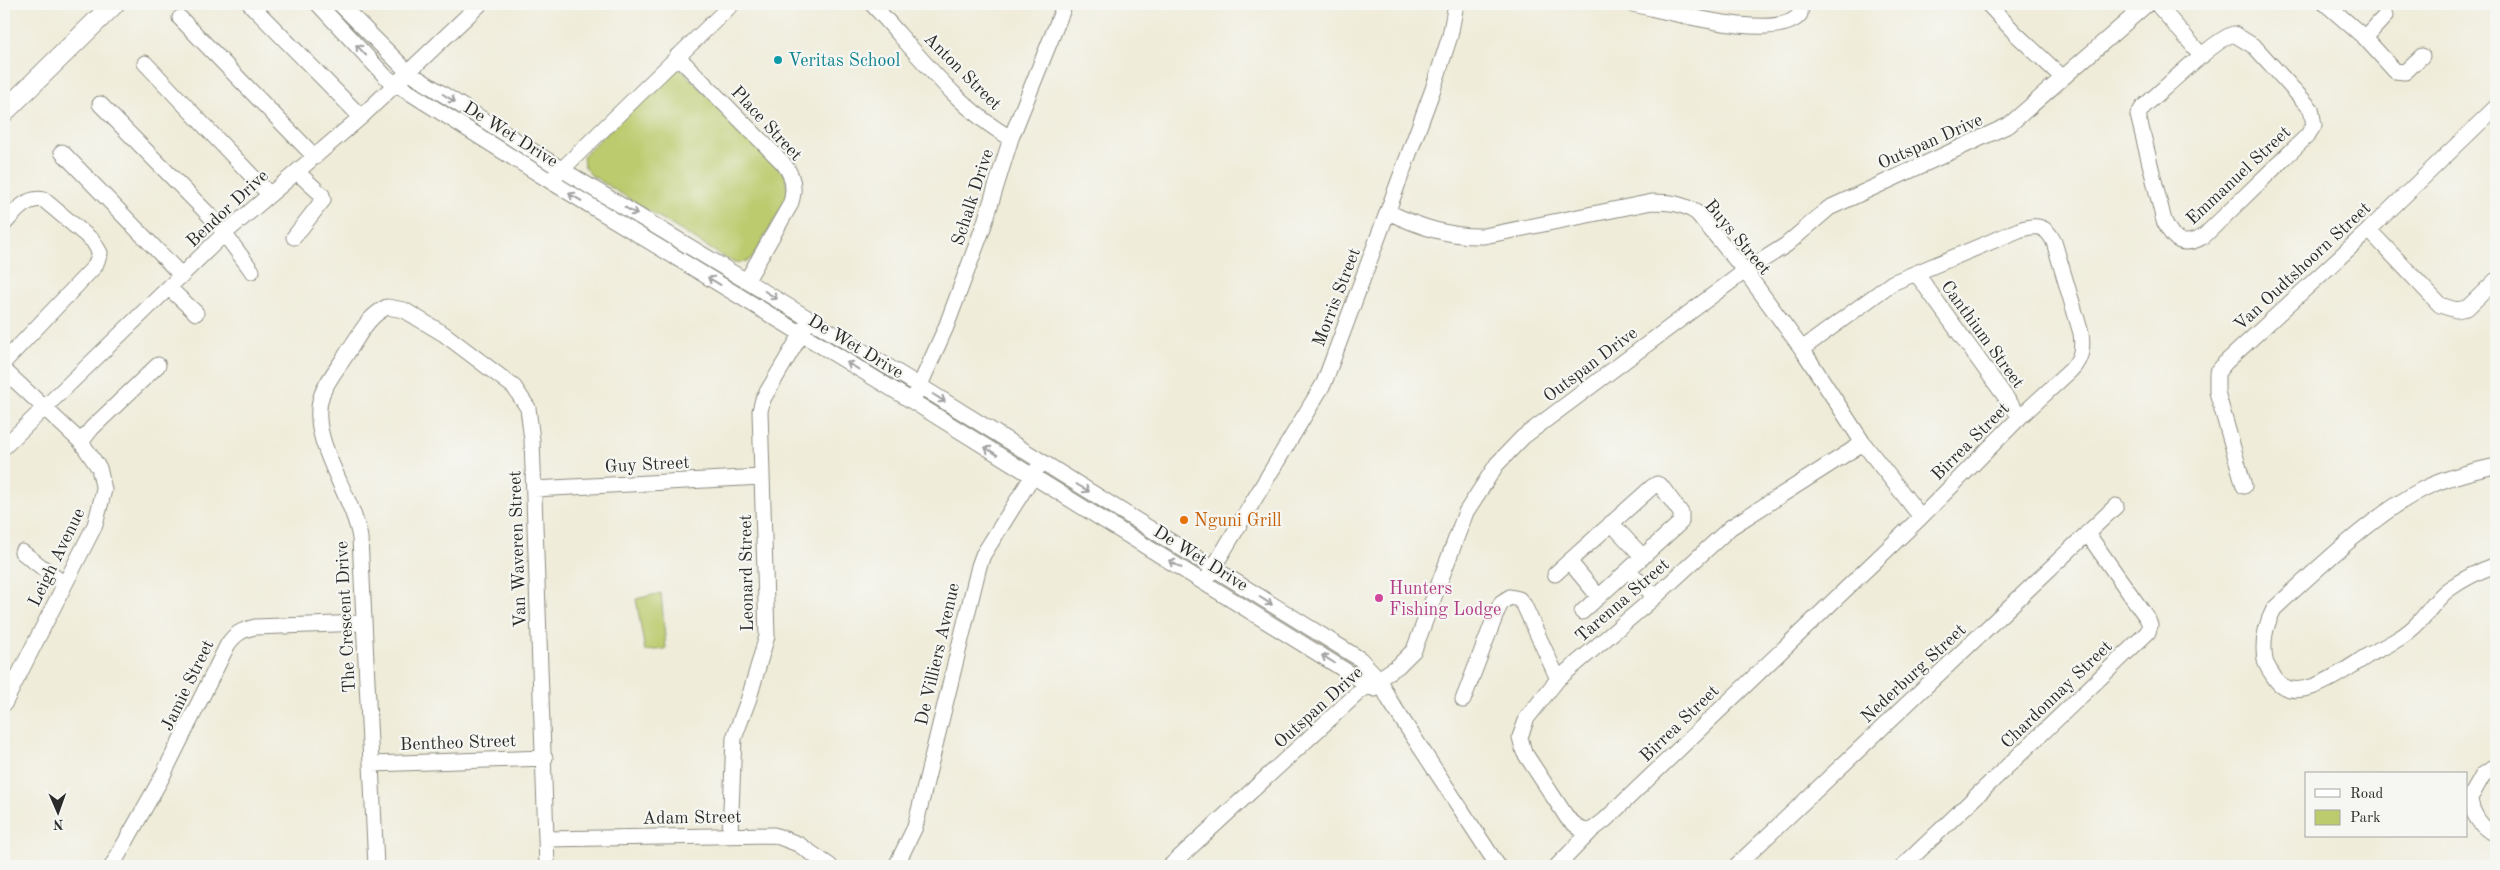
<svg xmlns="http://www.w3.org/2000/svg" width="2500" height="870" font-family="'Old Standard TT',serif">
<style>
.green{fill:#bbcb6d;stroke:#737b4c}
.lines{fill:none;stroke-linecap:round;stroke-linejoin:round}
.minor-casing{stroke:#8d8c82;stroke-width:17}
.major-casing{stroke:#8d8c82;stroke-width:22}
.minor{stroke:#fff;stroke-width:15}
.major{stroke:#fff;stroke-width:20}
.oneway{stroke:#a0a0a0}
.culture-dot{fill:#0f9aa8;stroke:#f6f6f2;stroke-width:2}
.food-dot{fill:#e8710a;stroke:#f6f6f2;stroke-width:2}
.hotel-dot{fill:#d1479c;stroke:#f6f6f2;stroke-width:2}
.labels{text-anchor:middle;stroke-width:4.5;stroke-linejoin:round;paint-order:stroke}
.culture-label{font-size:18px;fill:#0d838f;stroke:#f6f6f2;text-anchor:start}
.street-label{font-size:18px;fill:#2b2b2b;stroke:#f6f6f2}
.food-label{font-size:18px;fill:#c56008;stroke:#f6f6f2;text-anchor:start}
.hotel-label{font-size:18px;fill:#b23c85;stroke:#f6f6f2;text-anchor:start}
</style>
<rect width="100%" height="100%" fill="#f6f6f2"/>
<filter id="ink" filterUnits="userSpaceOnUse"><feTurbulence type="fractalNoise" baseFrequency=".02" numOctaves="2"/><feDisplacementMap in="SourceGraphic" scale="10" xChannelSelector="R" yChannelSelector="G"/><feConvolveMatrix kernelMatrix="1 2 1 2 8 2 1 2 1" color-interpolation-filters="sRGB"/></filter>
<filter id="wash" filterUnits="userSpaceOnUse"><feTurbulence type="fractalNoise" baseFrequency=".0096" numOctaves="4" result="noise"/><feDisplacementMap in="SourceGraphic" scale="20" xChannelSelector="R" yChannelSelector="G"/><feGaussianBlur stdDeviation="1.12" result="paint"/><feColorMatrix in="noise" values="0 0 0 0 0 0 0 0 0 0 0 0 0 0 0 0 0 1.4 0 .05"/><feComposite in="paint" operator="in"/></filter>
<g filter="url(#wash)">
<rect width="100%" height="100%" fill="#efecd9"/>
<!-- green -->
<path class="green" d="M674 68 681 69 785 175 788 197 752 258C743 265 735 263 725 258L591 175 584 166 583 156Z
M661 593 666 649 645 651 636 599Z"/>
</g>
<g filter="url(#ink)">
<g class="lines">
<defs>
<path id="minor" d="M250 4 361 117
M318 4 385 76 396 84 550 181 912 401 1375 689
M340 4 408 72 561 169 920 386 1360 659 1378 678 1390 701 1498 866
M872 4C913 48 959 110 1011 138
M1632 4C1665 10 1779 44 1800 14L1801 4
M1988 4 2016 34 2062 77
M2157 4 2202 56
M2326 4 2365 38 2395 71 2405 72 2422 56
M180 18 315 157
M2234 34 2255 47 2311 109 2314 125 2307 136 2204 236C2183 248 2174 242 2164 221L2138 115 2143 107C2160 93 2217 37 2234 34Z
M2365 38 2385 16
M677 56 783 163C793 175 796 189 790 205L747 280
M145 63 269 194
M100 104 215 221 252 271
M62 152 182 276
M554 177 732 4
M1388 212C1420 227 1449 237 1484 236L1652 202C1669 202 1682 203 1697 213L1745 271 1802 349 1863 443 1921 517
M4 224C15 212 27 196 44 200L93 241 100 253 95 266 4 362
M2369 230 2440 305 2456 310 2467 308 2496 280
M294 237 323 200 322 195 297 172
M1916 273 2020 417
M169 288 196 313
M1802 349 1892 283 2019 230C2036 224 2046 225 2054 242L2081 333C2083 348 2082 358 2071 370L2020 417 1921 517 1605 820 1592 830 1583 831 1568 819 1524 752 1520 737 1527 718 1558 679 1655 597 1731 527 1863 443
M4 370 81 442 99 468 104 490 95 525 4 704
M916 394 946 327 984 225 1011 138 1065 4
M81 442 92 428 158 365
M4 447 225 233 361 117 480 4
M2496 466C2472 471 2445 478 2423 489 2373 515 2316 570 2274 609 2265 626 2262 641 2265 660 2266 666 2271 672 2274 677 2294 710 2346 669 2367 656 2385 646 2404 638 2418 623 2429 612 2436 598 2449 589 2463 579 2479 571 2496 565
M2244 486 2217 392V373L2225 363 2369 230 2496 107
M534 489 762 477
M1611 523 1643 557
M22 552 64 584
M1569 561 1599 597
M1628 570 1655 597
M1555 574 1652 487 1657 484 1661 486 1681 513V522L1582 612
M1209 575 1324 383 1433 89 1450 36 1456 4
M1463 700 1498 609 1502 602 1510 597 1519 599 1524 605 1558 679
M372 764 545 758
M2496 766 2483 775 2470 798C2471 812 2482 831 2496 833
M730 834 734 738 749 698 767 636 760 411 763 399 806 326
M547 839 774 835 798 844 830 866
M112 866 162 777 228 644C236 633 242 630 255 627L363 623
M376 866 360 538C353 494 306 438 322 394 328 379 340 365 348 352 360 334 368 316 387 307L404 310 444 334 514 387 528 408 532 440 547 866
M896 866 915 827 979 566 983 555 1037 469
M1170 866 1359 692 1398 666 1414 650 1466 512 1497 464 1523 437 1745 271 1786 245 1829 208 2009 125 2147 4
M1557 866 1592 830
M1736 866 2116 506
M1903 866 2148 632 2150 625 2147 618 2087 533"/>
<path id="major" d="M4 112 114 4"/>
</defs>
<!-- minor casing -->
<use href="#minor" class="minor-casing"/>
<!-- major casing -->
<use href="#major" class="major-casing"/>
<!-- minor -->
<use href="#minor" class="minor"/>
<!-- major -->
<use href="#major" class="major"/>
</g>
<!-- one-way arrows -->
<defs><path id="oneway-shaft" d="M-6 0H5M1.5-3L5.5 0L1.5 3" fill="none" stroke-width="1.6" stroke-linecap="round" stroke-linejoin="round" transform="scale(1.25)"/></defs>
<g class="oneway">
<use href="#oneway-shaft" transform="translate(361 50) rotate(-133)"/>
<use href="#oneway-shaft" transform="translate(449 98) rotate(32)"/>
<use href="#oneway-shaft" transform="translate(575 197) rotate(-149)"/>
<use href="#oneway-shaft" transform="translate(631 211) rotate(31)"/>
<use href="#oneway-shaft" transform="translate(714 281) rotate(-149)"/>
<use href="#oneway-shaft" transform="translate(771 295) rotate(32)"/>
<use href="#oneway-shaft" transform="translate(853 366) rotate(-149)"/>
<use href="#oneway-shaft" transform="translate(939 398) rotate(32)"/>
<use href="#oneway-shaft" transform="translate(991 451) rotate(-148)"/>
<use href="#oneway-shaft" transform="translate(1083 488) rotate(30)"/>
<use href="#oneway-shaft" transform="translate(1175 564) rotate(-149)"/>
<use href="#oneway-shaft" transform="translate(1266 601) rotate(32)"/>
<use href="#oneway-shaft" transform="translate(1328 659) rotate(-148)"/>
</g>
</g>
<!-- markers -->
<circle class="culture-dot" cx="778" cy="60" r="5"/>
<circle class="food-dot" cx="1184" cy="520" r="5"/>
<circle class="hotel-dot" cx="1379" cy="598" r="5"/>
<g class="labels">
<!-- culture labels -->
<g class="culture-label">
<text x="788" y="66">Veritas School</text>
</g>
<!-- street labels -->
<g class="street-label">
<text transform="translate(963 71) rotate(45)" y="6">Anton Street</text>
<text transform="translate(767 123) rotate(47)" y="6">Place Street</text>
<text transform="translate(511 134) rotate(32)" y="6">De Wet Drive</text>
<text transform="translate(1930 141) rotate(-24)" y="6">Outspan Drive</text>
<text transform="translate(2238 175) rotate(-43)" y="6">Emmanuel Street</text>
<text transform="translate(972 197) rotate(-72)" y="6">Schalk Drive</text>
<text transform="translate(227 208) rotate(-43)" y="6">Bendor Drive</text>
<text transform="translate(1738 237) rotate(50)" y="6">Buys Street</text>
<text transform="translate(2302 266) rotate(-43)" y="6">Van Oudtshoorn Street</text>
<text transform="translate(1336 297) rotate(-69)" y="6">Morris Street</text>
<text transform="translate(1983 334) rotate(54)" y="6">Canthium Street</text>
<text transform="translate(856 346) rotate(31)" y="6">De Wet Drive</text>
<text transform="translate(1590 364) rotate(-37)" y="6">Outspan Drive</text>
<text transform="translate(1970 441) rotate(-45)" y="6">Birrea Street</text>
<text transform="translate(647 464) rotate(-3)" y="6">Guy Street</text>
<text transform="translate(517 549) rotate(-92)" y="6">Van Waveren Street</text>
<text transform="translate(56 557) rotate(-64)" y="6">Leigh Avenue</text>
<text transform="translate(1201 558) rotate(32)" y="6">De Wet Drive</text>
<text transform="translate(746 573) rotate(-91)" y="6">Leonard Street</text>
<text transform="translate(1622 600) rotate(-41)" y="6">Tarenna Street</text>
<text transform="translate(345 617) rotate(-93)" y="6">The Crescent Drive</text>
<text transform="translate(937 654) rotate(-77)" y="6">De Villiers Avenue</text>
<text transform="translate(1913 673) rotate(-43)" y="6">Nederburg Street</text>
<text transform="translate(187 685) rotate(-64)" y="6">Jamie Street</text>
<text transform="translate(2056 694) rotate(-44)" y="6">Chardonnay Street</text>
<text transform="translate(1318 707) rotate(-42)" y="6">Outspan Drive</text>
<text transform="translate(1679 723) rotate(-44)" y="6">Birrea Street</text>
<text transform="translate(458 742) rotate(-2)" y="6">Bentheo Street</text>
<text transform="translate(692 817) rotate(-1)" y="6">Adam Street</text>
</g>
<!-- food labels -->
<g class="food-label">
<text x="1194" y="526">Nguni Grill</text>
</g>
<!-- hotel labels -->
<g class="hotel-label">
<text x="1389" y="594">Hunters<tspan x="1389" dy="21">Fishing Lodge</tspan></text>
</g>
</g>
<!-- margin -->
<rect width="2500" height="870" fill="none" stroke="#f6f6f2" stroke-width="20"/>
<!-- legend -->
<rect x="2305" y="772" width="162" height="65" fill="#f6f6f2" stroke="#a5a5a2"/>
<rect x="2315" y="789" width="25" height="8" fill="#ffffff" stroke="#a5a5a2"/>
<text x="2350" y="798" font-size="15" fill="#2b2b2b">Road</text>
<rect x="2315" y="810" width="25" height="15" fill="#bbcb6d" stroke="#a5a5a2"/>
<text x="2350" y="822" font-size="15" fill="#2b2b2b">Park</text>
<!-- north arrow -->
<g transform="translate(58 812) rotate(178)" stroke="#f6f6f2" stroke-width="4" paint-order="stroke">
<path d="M0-4L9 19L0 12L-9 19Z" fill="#2b2b2b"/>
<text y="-8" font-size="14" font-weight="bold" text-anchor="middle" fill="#2b2b2b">N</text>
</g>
</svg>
